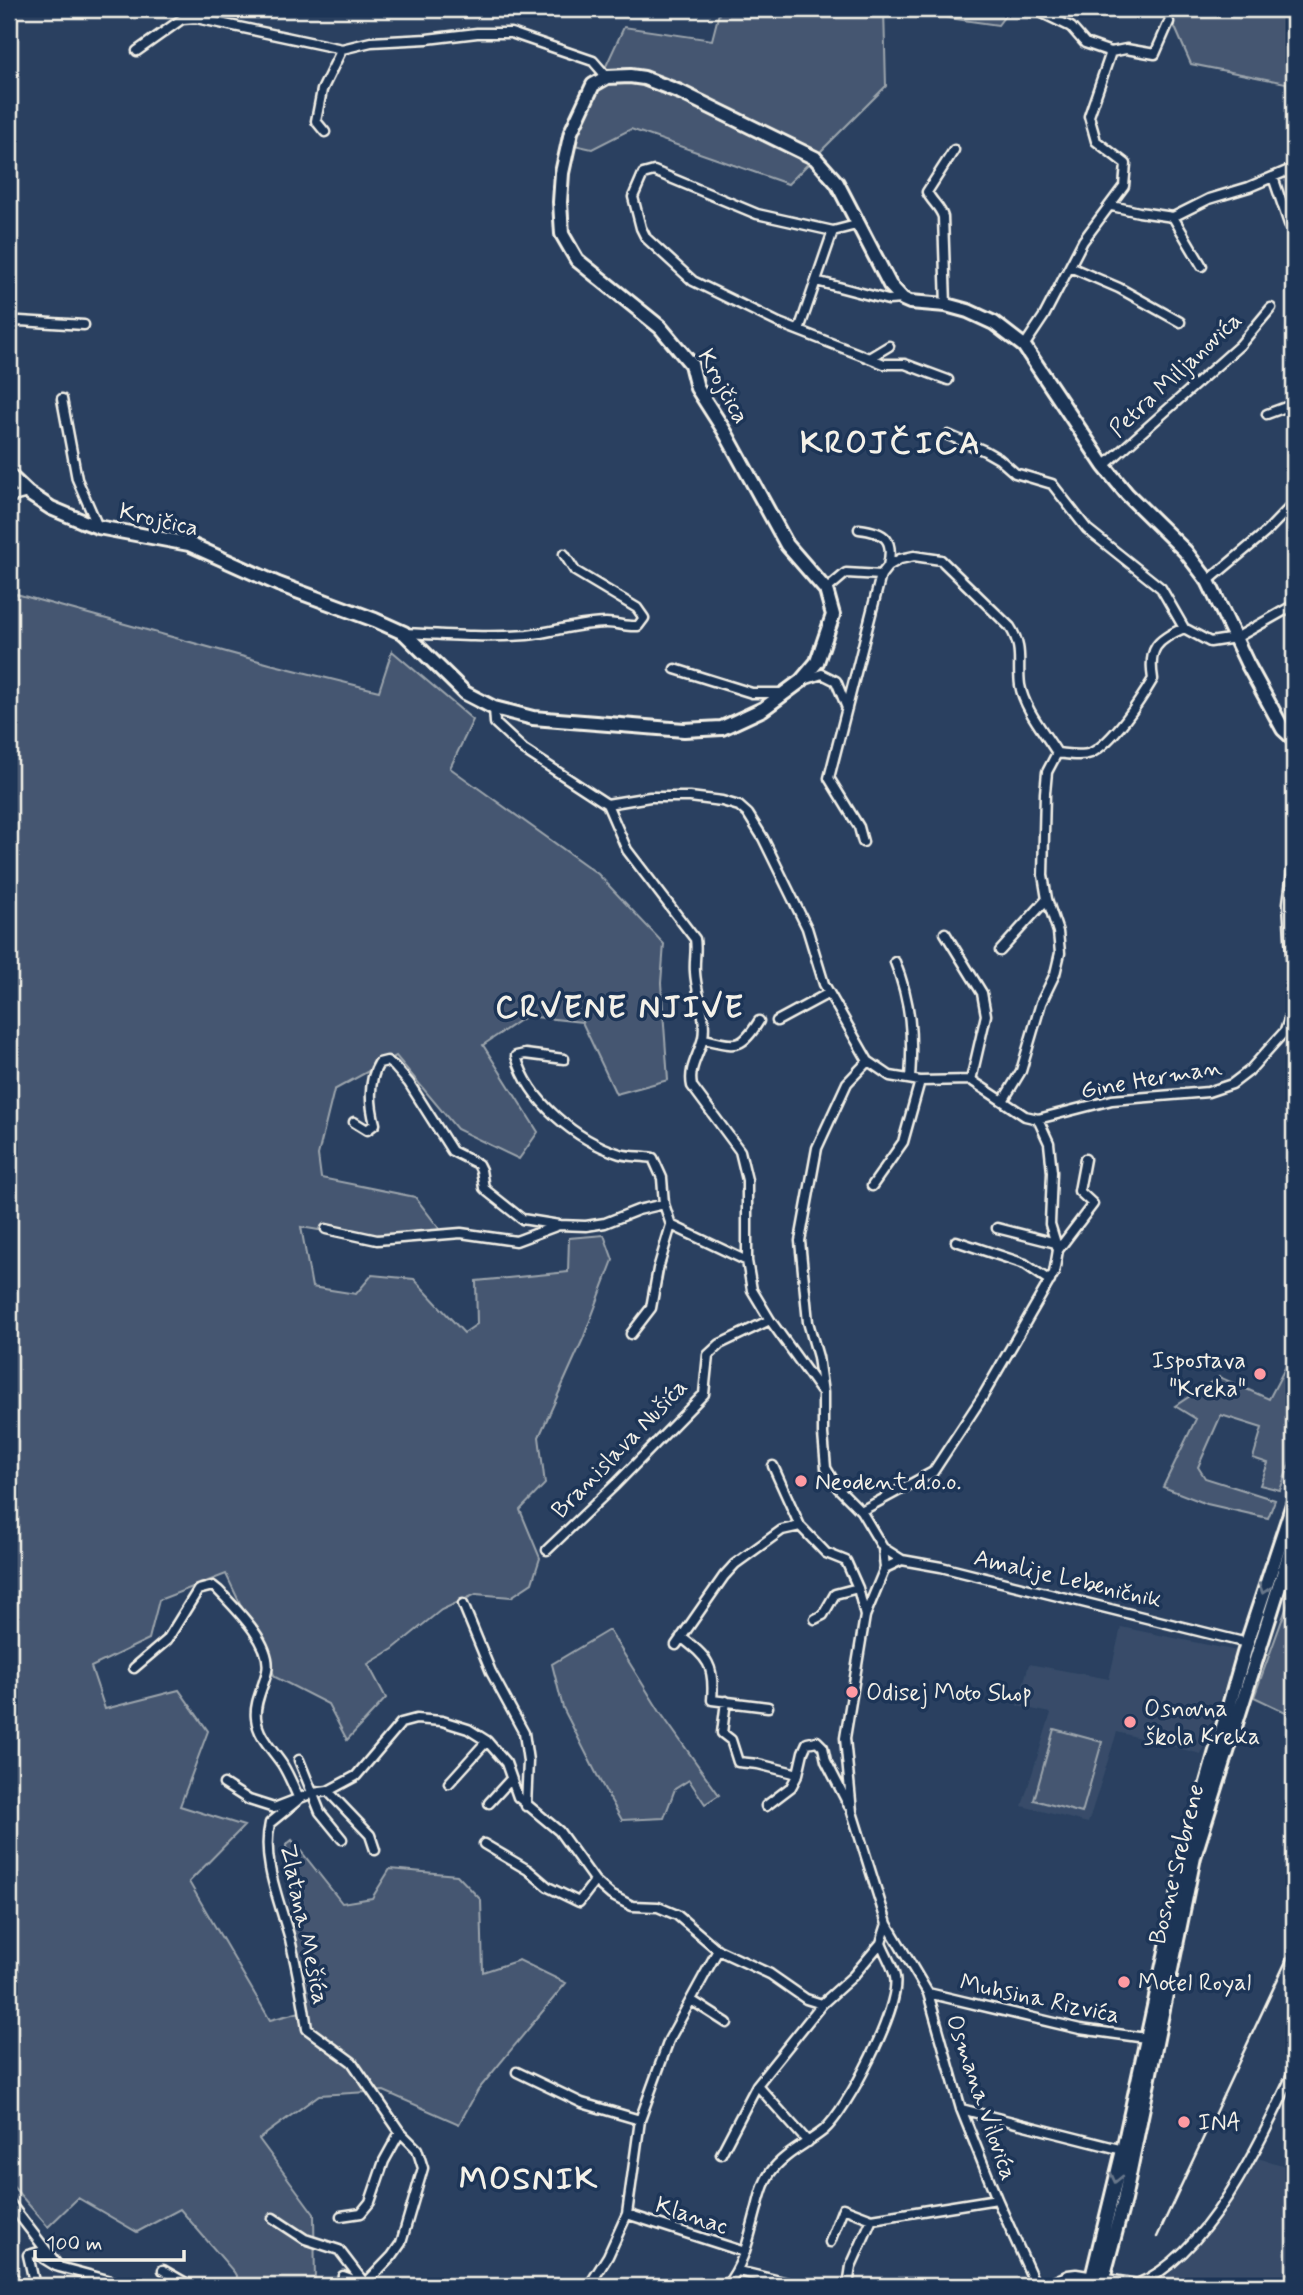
<svg xmlns="http://www.w3.org/2000/svg" width="1303" height="2295" font-family="Mynerve,sans-serif">
<style>
.built{fill:#374c69}
.green{fill:#445771;stroke:#9ca4ac;stroke-width:2}
.lines{fill:none;stroke-linecap:round;stroke-linejoin:round}
.minor-casing{stroke:#f4f1e8;stroke-width:13}
.secondary-casing{stroke:#f4f1e8;stroke-width:18}
.primary-casing{stroke:#f4f1e8;stroke-width:18}
.minor{stroke:#1d3557;stroke-width:8}
.secondary{stroke:#1d3557;stroke-width:12}
.primary{stroke:#1d3557;stroke-width:12}
.rail{stroke:#f4f1e8;stroke-width:2.5}
.oneway{stroke:#68778a}
.poi-dot{fill:#ff9aa2;stroke:#1d3557;stroke-width:2.5}
.labels{text-anchor:middle;stroke-width:7;stroke-linejoin:round;paint-order:stroke}
.street-label{font-size:24px;fill:#f4f1e8;stroke:#1d3557}
.poi-label{font-size:24px;fill:#f4f1e8;stroke:#1d3557;text-anchor:start}
.district-label{font-size:32px;font-weight:bold;letter-spacing:2px;fill:#f4f1e8;stroke:#1d3557}
</style>
<rect width="100%" height="100%" fill="#2a4060"/>
<filter id="ink" filterUnits="userSpaceOnUse"><feTurbulence type="fractalNoise" baseFrequency=".0143" numOctaves="2"/><feDisplacementMap in="SourceGraphic" scale="14" xChannelSelector="R" yChannelSelector="G"/><feConvolveMatrix kernelMatrix="1 2 1 2 8 2 1 2 1" color-interpolation-filters="sRGB"/></filter>
<g filter="url(#ink)">
<!-- built -->
<path class="built" d="M1121 1627 1237 1651 1201 1754 1117 1732 1088 1823 1022 1806 1051 1713 1017 1706 1029 1664 1109 1679Z
M1253 2157 1294 2168V2286H1154L1170 2274Z"/>
<!-- green -->
<path class="green" d="M720 9H884L886 86 788 184 631 129 592 149 570 144 624 27 712 40Z
M930 9H1010L998 25 949 18Z
M1167 9H1294V113L1286 83 1191 64Z
M9 592 270 664 379 691 392 651 473 720 450 768 598 874 664 944 661 983 668 1080 616 1094 582 1022 526 1016 483 1045 538 1132 519 1159 457 1129 396 1056 334 1090 318 1155 321 1178 415 1197 441 1231 371 1239 301 1227 312 1287 356 1294 372 1275 414 1279 464 1333 477 1324 476 1281 568 1272 569 1238 604 1235 613 1260 583 1339 539 1437 545 1484 520 1510 540 1558 532 1583 511 1597 476 1594 441 1610 393 1649 368 1664 386 1698 347 1740 328 1704 275 1677 226 1574 159 1600 149 1639 91 1667 105 1709 179 1690 208 1731 180 1806 244 1826 189 1882 270 2020 300 2012 286 1845 292 1840 342 1903 372 1898 390 1869 457 1875 481 1900 483 1972 519 1960 566 1983 478 2090 459 2124 384 2091 319 2095 259 2139 314 2214 315 2284 317 2286H242L234 2272 180 2209 137 2232 78 2198 48 2227 9 2182Z
M1294 1351V1452L1280 1490 1260 1485 1268 1463 1253 1458 1262 1428 1221 1415 1198 1467 1205 1478 1275 1500 1268 1518 1207 1504 1163 1487 1196 1419 1175 1406 1219 1377 1269 1399Z
M1294 1587V1716L1254 1697Z
M609 1630 660 1712 719 1795 705 1804 689 1780 675 1789 664 1818 622 1820 600 1781 563 1708 552 1664Z
M1054 1729 1102 1742 1082 1813 1034 1800Z"/>
<g class="lines">
<defs>
<path id="minor" d="M137 51 182 19 196 18 342 49 371 42 427 39 477 33H511L593 61 607 77
M1111 52 1126 49 1155 54 1169 22
M325 132 316 121 322 90 342 49
M1273 177 1289 224 1294 228
M1112 206 1139 212 1173 217 1209 199 1249 187 1294 168
M1173 217 1202 266
M860 224 833 231 757 214 654 171 643 174 633 197 641 228 646 238 693 281 779 323 869 358 889 346
M1070 267 1119 288 1180 322
M816 281 888 300 903 299
M946 305 943 217C940 207 932 202 927 192L954 150
M9 324 20 321 84 325
M799 330 833 231
M1024 346 1044 316 1083 241 1124 186 1126 164 1096 141 1089 116 1111 52 1085 43 1071 27 1042 13
M869 358 884 364H905L948 380
M62 399 77 479 98 527
M1267 414 1294 404
M948 435 985 451 999 459 1015 473 1052 484 1087 529 1161 588 1184 628
M1104 466 1240 345 1271 308
M9 498 28 493
M859 529C886 532 894 540 888 566
M1208 581 1265 533 1294 503
M826 590 846 573 881 575
M404 633C444 635 486 638 527 635 554 632 579 623 606 623 617 623 627 627 638 626L644 618 637 608 575 571 564 554
M675 669 752 693H782
M804 680 822 674 836 681 847 708
M494 708 495 723 524 750 607 804
M607 804 650 797H690L722 801 739 806 748 814 763 838 807 928 824 984 868 1061 847 1083 817 1148 800 1241 808 1322 818 1357 823 1393V1434L826 1468 838 1488 861 1511 883 1548 885 1568
M607 804 627 850 695 939C697 950 694 960 695 972 696 994 707 1015 703 1038 699 1055 688 1068 692 1086L740 1151 747 1180V1261L752 1290 770 1320 821 1391
M863 842 859 827 829 778 881 575 888 566 900 559 914 556 941 560 1010 627C1024 649 1017 662 1020 685 1024 709 1045 733 1057 753 1067 754 1081 757 1091 753 1113 742 1140 701 1153 679 1148 649 1156 640 1184 628L1210 642 1236 638 1294 605
M945 933 982 993 986 1015 971 1080
M1000 951 1047 899
M895 962C911 1002 913 1036 910 1079
M777 1021 829 993
M703 1039C735 1045 740 1052 759 1021
M564 1059 525 1054 516 1056C529 1102 576 1140 620 1154 631 1157 642 1156 653 1158L662 1178 664 1204 671 1225 747 1261
M868 1061 890 1076 920 1081 971 1080 1025 1116 1038 1119 1112 1100 1208 1092 1232 1084 1249 1071 1285 1031 1294 1005 1288 903 1294 857
M1003 1101 1021 1071 1041 1003 1055 974 1060 953 1058 932 1047 899 1043 875 1045 793 1047 772 1057 753
M354 1122 367 1130 375 1124C370 1105 368 1081 379 1063L387 1061 394 1066 409 1083 452 1151 478 1164 481 1170 484 1188 488 1192 522 1219 559 1225
M872 1186 903 1142 920 1081
M997 1228 1056 1243
M326 1229 377 1240 461 1233 516 1241 559 1225 586 1226 605 1223 638 1210 664 1204
M956 1241 1025 1264 1050 1281
M1058 1250 1093 1204 1079 1191 1085 1159
M631 1334 651 1308 658 1269 671 1225
M773 1466 800 1526
M861 1511 933 1472 983 1396 1054 1273 1058 1250 1050 1224 1052 1172 1049 1143 1038 1119
M883 1548 902 1560 941 1567 1247 1643
M547 1550 616 1484 704 1394 708 1355 720 1344 770 1320
M902 1560 885 1568 865 1616 845 1738 852 1812 887 1924 928 1993 961 2109 997 2199 1036 2286
M463 1604 491 1672 524 1733 528 1761 526 1806
M815 1619 823 1615 835 1594 858 1588
M681 1637C708 1658 715 1665 712 1700L768 1707
M676 1645 724 1576 735 1564 782 1530 800 1526 826 1553 846 1561 858 1588 865 1616
M134 1668 167 1640 198 1590 213 1586 218 1590C235 1608 273 1644 267 1671 264 1686 254 1702 256 1718 258 1737 272 1749 282 1764 289 1775 294 1788 299 1799
M726 1701 722 1733 731 1740 738 1762 758 1764 798 1774 791 1787 766 1806
M299 1760 320 1812 342 1839
M798 1774 803 1752 807 1743 817 1741 823 1747 826 1761 849 1806
M449 1783 487 1741
M224 1784 249 1800 274 1808 313 1793 328 1791 356 1776 401 1723 416 1719 442 1721 468 1729 487 1741 506 1763 518 1797 559 1831 595 1881 611 1895 632 1906 658 1907 677 1915 718 1950 770 1974 806 1999 822 2004 853 1976 881 1943
M328 1791 370 1835 375 1850
M297 1801 270 1823C261 1860 280 1903 290 1939 297 1969 303 1999 307 2029L352 2062 400 2132 417 2149 423 2168 401 2243 392 2256 365 2284
M489 1803 511 1779
M484 1844 528 1870 548 1887 579 1902 595 1881
M928 1993 1080 2029 1146 2038
M691 2000 727 2023
M517 2072 582 2103 640 2120
M757 2085 808 2142
M961 2109 1123 2150
M721 2154 757 2085 822 2004
M9 2202 59 2267 130 2286
M627 2214 745 2252
M341 2216 361 2213 370 2202 384 2161 400 2132
M273 2218 305 2239 339 2250 365 2284
M830 2242 843 2208 872 2219
M163 2270 191 2286
M738 2271 801 2286
M9 2272 20 2286
M35 2286 28 2255 39 2252 43 2258 56 2266
M346 2286 341 2282 343 2276 365 2284
M589 2286 608 2256 627 2214 640 2120 669 2040 718 1950
M726 2286C745 2263 749 2236 757 2208 760 2196 763 2183 770 2173 783 2154 807 2144 824 2130 847 2110 901 2007 895 1977 893 1966 885 1954 881 1943L887 1924
M848 2286 851 2266 872 2219 997 2199
M1045 2286 1068 2275 1076 2274 1137 2284C1209 2255 1263 2137 1294 2071"/>
<path id="secondary" d="M9 475 28 493 51 508 82 521 98 527 189 544 278 584 375 620 404 633 465 693 494 708 533 718 684 730 722 728 763 709 801 681 817 662 833 615 826 590 787 545 725 432 697 388 691 364 660 327 577 260 562 234 560 202 562 173 571 132 593 85 607 77 630 76 644 78 680 92 815 158 837 183 890 285 903 299 910 302 946 305 968 311 994 323 1024 346 1104 466 1127 494 1185 551 1208 581 1247 663 1283 729 1294 739"/>
<path id="primary" d="M1090 2286 1123 2150 1188 1849 1247 1643 1294 1501
M1101 2286 1124 2200 1194 1857 1294 1539"/>
</defs>
<!-- minor casing -->
<use href="#minor" class="minor-casing"/>
<!-- secondary casing -->
<use href="#secondary" class="secondary-casing"/>
<!-- primary casing -->
<use href="#primary" class="primary-casing"/>
<!-- minor -->
<use href="#minor" class="minor"/>
<!-- secondary -->
<use href="#secondary" class="secondary"/>
<!-- primary -->
<use href="#primary" class="primary"/>
<!-- rail -->
<path class="rail" d="M1157 2237 1294 1944
M1284 2286 1294 2264"/>
</g>
<!-- one-way arrows -->
<defs><path id="oneway-chevron" d="M-2-3.5L2.5 0L-2 3.5" fill="none" stroke-width="1.6" stroke-linecap="round" stroke-linejoin="round" transform="scale(1.75)"/></defs>
<g class="oneway">
<use href="#oneway-chevron" transform="translate(1264 1589) rotate(108)"/>
<use href="#oneway-chevron" transform="translate(1116 2178) rotate(103)"/>
</g>
</g>
<!-- markers -->
<g class="poi-dot">
<circle cx="1260" cy="1374" r="7"/>
<circle cx="801" cy="1481" r="7"/>
<circle cx="852" cy="1692" r="7"/>
<circle cx="1130" cy="1722" r="7"/>
<circle cx="1124" cy="1982" r="7"/>
<circle cx="1184" cy="2122" r="7"/>
</g>
<g class="labels">
<!-- street labels -->
<g class="street-label">
<text transform="translate(1175 374) rotate(-43)" y="8">Petra Miljanovića</text>
<text transform="translate(724 386) rotate(61)" y="8">Krojčica</text>
<text transform="translate(159 519) rotate(13)" y="8">Krojčica</text>
<text transform="translate(1151 1078) rotate(-10)" y="8">Gine Herman</text>
<text transform="translate(619 1448) rotate(-46)" y="8">Branislava Nušića</text>
<text transform="translate(1068 1578) rotate(13)" y="8">Amalije Lebeničnik</text>
<text transform="translate(1176 1864) rotate(-76)" y="8">Bosne Srebrene</text>
<text transform="translate(305 1924) rotate(78)" y="8">Zlatana Mešića</text>
<text transform="translate(1040 1998) rotate(12)" y="8">Muhsina Rizvića</text>
<text transform="translate(982 2097) rotate(71)" y="8">Osmana Vilovića</text>
<text transform="translate(692 2215) rotate(18)" y="8">Klanac</text>
</g>
<!-- poi labels -->
<g class="poi-label">
<text x="1246" y="1368" text-anchor="end">Ispostava<tspan x="1246" dy="28">"Kreka"</tspan></text>
<text x="815" y="1489">Neodent d.o.o.</text>
<text x="866" y="1700">Odisej Moto Shop</text>
<text x="1144" y="1716">Osnovna<tspan x="1144" dy="28">škola Kreka</tspan></text>
<text x="1138" y="1990">Motel Royal</text>
<text x="1198" y="2130">INA</text>
</g>
<!-- district labels -->
<g class="district-label">
<text x="891" y="453">KROJČICA</text>
<text x="620" y="1017">CRVENE NJIVE</text>
<text x="529" y="2189">MOSNIK</text>
</g>
</g>
<!-- margin -->
<rect width="1303" height="2295" fill="none" stroke="#1d3557" stroke-width="35"/>
<rect x="18" y="18" width="1268" height="2260" fill="none" stroke="#f4f1e8" stroke-width="2.5" filter="url(#ink)"/>
<!-- scale -->
<path d="M35 2250v10h149v-10" fill="none" stroke="#f4f1e8" stroke-width="3.5"/>
<text x="46" y="2250" font-size="21" fill="#f4f1e8" stroke="#1d3557" stroke-width="5" paint-order="stroke">100 m</text>
</svg>
